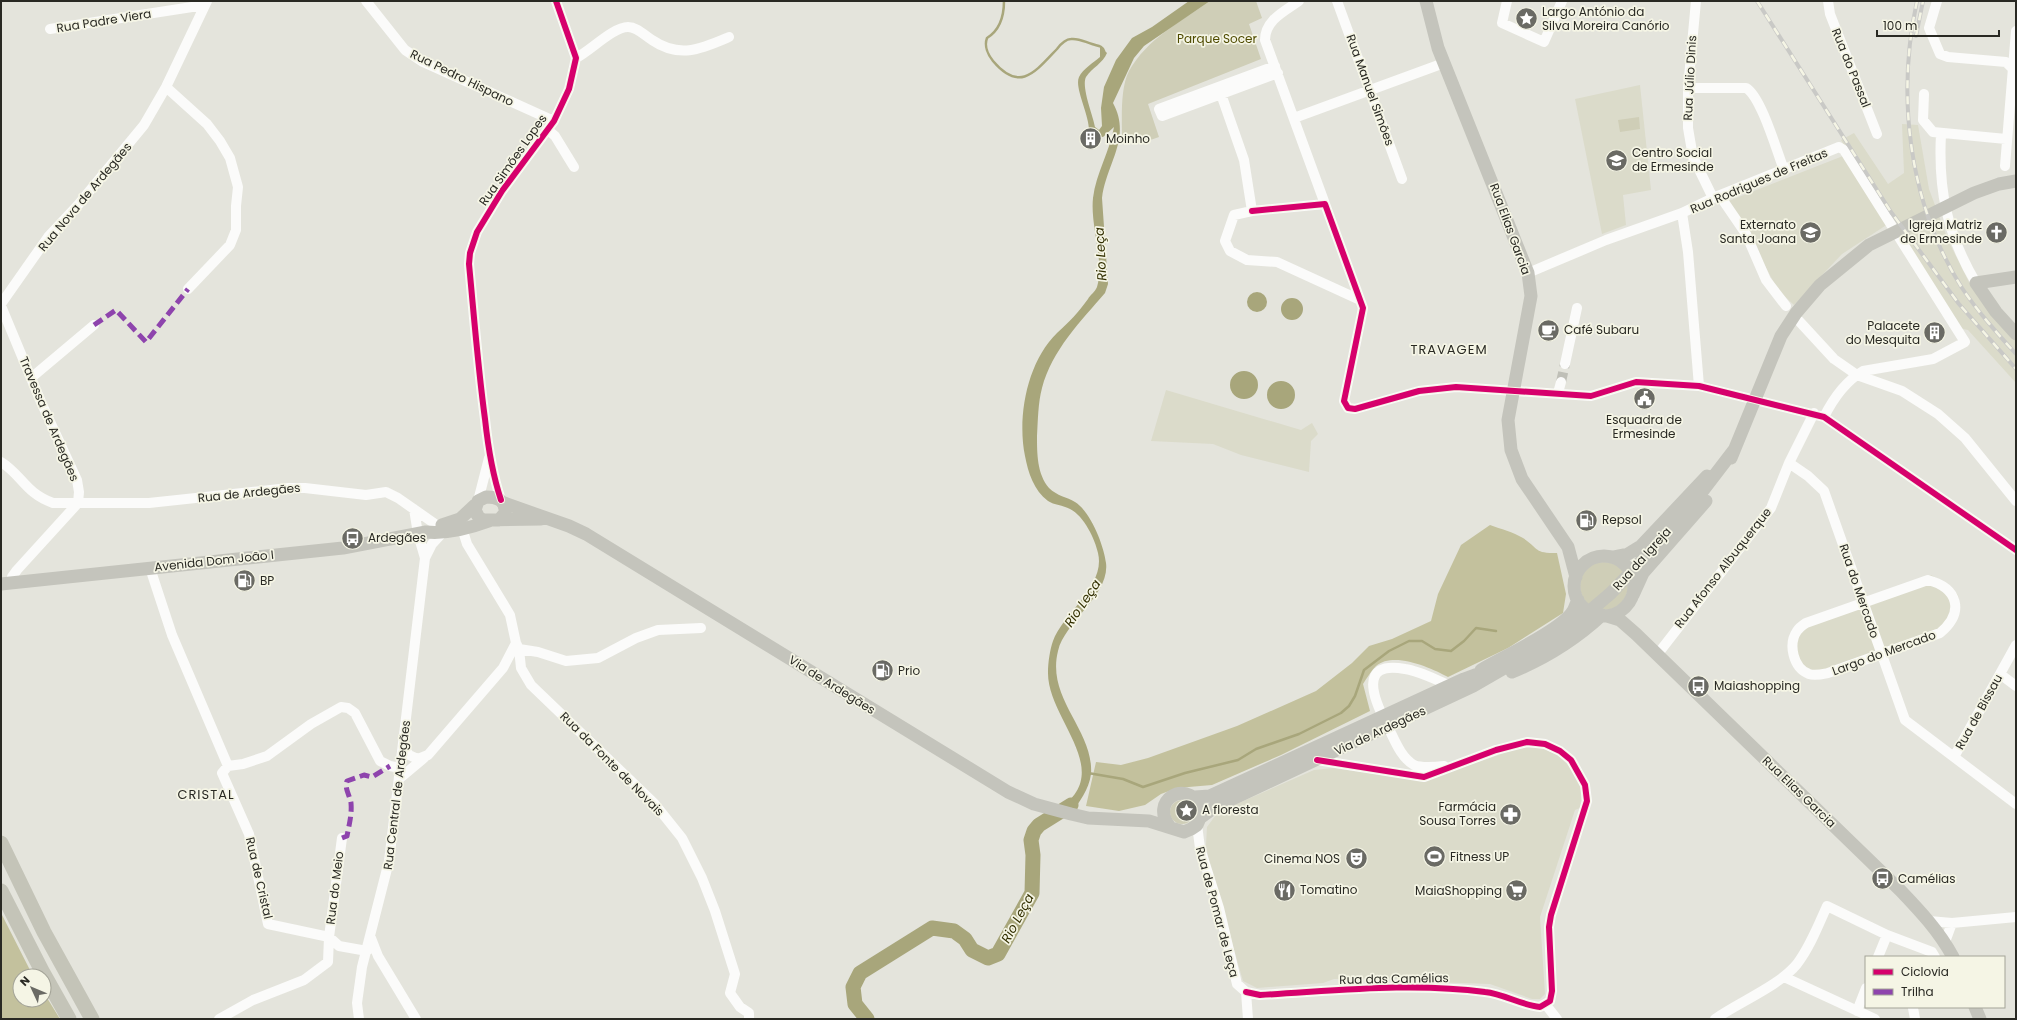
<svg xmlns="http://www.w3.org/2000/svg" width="2017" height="1020" font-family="Poppins,sans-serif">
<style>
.built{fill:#dbdbca}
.green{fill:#cfceb7}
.forest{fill:#c3c19d}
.water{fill:#a8a67b}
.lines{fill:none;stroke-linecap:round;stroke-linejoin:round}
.stream{stroke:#a8a67b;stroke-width:2.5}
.river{stroke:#a8a67b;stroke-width:15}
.minor-tunnel{stroke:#bfbfb7;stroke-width:10;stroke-dasharray:10 5;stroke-linecap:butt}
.minor{stroke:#fbfbfa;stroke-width:10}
.major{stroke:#c4c4bc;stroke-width:13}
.highway{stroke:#c4c4b8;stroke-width:15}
.rail-casing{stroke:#c9c9c6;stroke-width:4}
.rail{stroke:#f5f5e5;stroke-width:2.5;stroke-dasharray:8;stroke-linecap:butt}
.quiet{stroke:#8e44ad;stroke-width:5;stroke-dasharray:10 5;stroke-linecap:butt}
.cycleway-casing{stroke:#f5f5e5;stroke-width:8}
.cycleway{stroke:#d6006c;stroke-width:6}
.labels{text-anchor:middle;stroke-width:3.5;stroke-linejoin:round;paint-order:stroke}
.poi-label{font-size:12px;fill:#292923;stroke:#f5f5e5;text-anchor:start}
.street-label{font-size:12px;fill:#292923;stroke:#f5f5e5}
.park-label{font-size:12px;fill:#4f4b00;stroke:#f5f5e5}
.water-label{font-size:13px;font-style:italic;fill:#322f00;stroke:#f5f5e5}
.neighbourhood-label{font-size:13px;letter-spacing:1px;fill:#292923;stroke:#f5f5e5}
</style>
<rect width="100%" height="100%" fill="#e4e4dc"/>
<!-- built -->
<path class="built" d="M1640 85 1651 190 1623 195 1626 225 1602 234 1575 99Z
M1902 124 1918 125 1929 189 1948 240 1969 282 1997 322 2016 340V383L1968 330 1959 328 1841 140 1854 133 1888 184 1904 173Z
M1843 156 1888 224 1842 254 1794 305 1778 290 1751 240 1726 202Z
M1166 390 1301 430 1312 423 1318 434 1311 441 1309 472 1241 455 1213 444 1151 441Z
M1931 575 1949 585 1958 595 1959 600 1954 624 1813 679 1788 645 1791 633 1873 595Z
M1539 747 1558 755 1574 771 1582 791 1580 808 1575 810 1540 917 1545 994 1540 999H1532L1490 984 1431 982 1421 978 1334 979 1323 983 1257 988 1243 981 1210 867 1206 845 1207 827 1218 812 1314 770 1333 768 1423 781 1519 748Z"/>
<!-- green -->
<path class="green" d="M1210 1H1256L1262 18 1249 24 1261 59 1148 104 1159 137 1142 143 1122 138C1122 120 1120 88 1129 71 1147 39 1181 21 1210 1Z
M1639 117 1640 129 1620 132 1618 120Z
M1580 586a24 24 0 1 1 48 0a24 24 0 1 1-48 0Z
M1170 812a12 12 0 1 1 24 0a12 12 0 1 1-24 0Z"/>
<!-- forest -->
<path class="forest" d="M1490 525C1501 529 1513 532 1523 538 1540 549 1533 553 1557 553L1566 594 1563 613 1508 648 1448 677C1431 668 1394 651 1376 666 1371 671 1367 678 1363 684L1370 711 1281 755 1212 785 1177 788 1161 794 1145 805 1119 811 1086 806 1096 762 1121 765 1148 758 1237 726 1316 691 1352 663 1369 646 1392 639 1431 621 1438 594 1461 545Z
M1 913 33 976H20V1000H44V993L60 1019H1Z"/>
<!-- water -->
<path class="water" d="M1189 1H1210L1144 46 1134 58 1113 103C1132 138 1106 164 1102 198L1108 284 1105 293C1081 321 1052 350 1042 388 1038 403 1038 420 1037 436 1037 453 1037 474 1049 488 1057 496 1067 497 1075 502 1091 512 1104 546 1106 563 1110 595 1065 621 1058 651 1046 699 1094 730 1091 774 1089 790 1079 802 1071 814L1057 810C1118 772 1047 720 1048 672 1048 663 1050 649 1053 641 1063 613 1106 586 1098 553 1095 539 1084 516 1070 509 1063 505 1054 505 1048 501 1034 491 1028 472 1025 456 1017 417 1027 362 1057 333 1070 321 1077 314 1088 299 1090 295 1095 292 1097 287 1105 262 1090 226 1093 198 1096 173 1110 151 1114 127L1103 137 1091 135 1089 132C1090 116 1074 88 1079 77 1083 69 1093 63 1100 57V46L1107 53C1103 63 1092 68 1086 77 1081 87 1093 115 1095 127L1099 130 1102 126 1101 108 1104 87 1116 60 1132 38 1152 27Z
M1247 302a10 10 0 1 1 20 0a10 10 0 1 1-20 0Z
M1281 309a11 11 0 1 1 22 0a11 11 0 1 1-22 0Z
M1230 385a14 14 0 1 1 28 0a14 14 0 1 1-28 0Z
M1267 395a14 14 0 1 1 28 0a14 14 0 1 1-28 0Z"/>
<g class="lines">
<!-- stream -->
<path class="stream" d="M1004 1C1004 15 1000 30 987 38 984 46 988 55 993 61 1020 93 1035 72 1057 49 1060 45 1066 39 1071 39 1079 38 1085 42 1092 44 1097 46 1102 45 1104 51
M1088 773 1123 779 1143 787 1185 773 1238 760 1256 749 1299 734 1341 713 1349 706 1355 696 1364 670 1389 651 1409 641H1422L1435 649 1451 651 1464 641 1476 628 1496 631"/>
<!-- river -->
<path class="river" d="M867 1019 855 1004 853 987 860 973 932 928 954 931 965 939 972 950 988 958 998 954 1032 893 1033 855 1031 840 1034 831 1039 825 1071 805"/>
<!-- minor-tunnel -->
<path class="minor-tunnel" d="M1561 382 1565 364"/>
<!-- minor -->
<path class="minor" d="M366 1 405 50 423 62 554 121
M1299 1C1285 11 1265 20 1265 40L1325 204
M1337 1 1402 179
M1507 1 1502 23 1544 42 1562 1
M1696 1 1688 88V128L1693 157 1713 198
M1828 1 1830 14 1877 134
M1937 1 1929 28 1940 54 1948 57 2006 62 2013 69
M50 29 205 5
M576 58C590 51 613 27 628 27 637 27 644 35 652 40 680 59 701 49 729 37
M1275 66 1159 109 1162 116 1278 73
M166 87 207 124 220 141 230 158 238 187 236 206V230L230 245 188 289
M1688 88H1746C1761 96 1777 152 1784 170
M1221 94 1244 160 1252 211 1234 215 1225 241 1230 251 1247 260 1277 262 1360 300
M1924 94 1923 120 1933 132 2006 139
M1294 118 1444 63
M548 130 555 136 574 167
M1941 134C1938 190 1947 234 1976 283
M2005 166 2016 31
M1720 196 1746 234 1766 280 1786 306
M1252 211 1325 204 1363 308 1344 401 1348 408 1355 409 1419 391 1456 387 1591 396 1636 382 1699 386 1824 417 2016 550
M1682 213 1688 252 1699 386
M1528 273 1606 240 1682 213 1713 198 1839 147 1844 150 1965 342 1933 359 1863 371C1846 381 1833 399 1824 417
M1 304 48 237 78 205 144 125 166 87 207 1
M1 306 41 402 77 480 79 492 78 503 17 570 12 577V582
M1799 321 1834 359 1857 375 1902 391 1938 414 1965 438 2016 501
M1565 364 1577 308
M31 378 94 325
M1558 393 1561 382
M1 462C22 475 25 493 53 503H149L289 488H305L366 495 386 492 398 498 438 526
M1789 463 1808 476 1824 491 1905 720 2016 804
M501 500C492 473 488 447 485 419 478 368 474 316 469 264L470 253 477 232 502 191 554 121 569 89 576 58 556 1
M478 501 489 458
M414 509 418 534 425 558
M150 568 172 635 228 766
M1928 580C1958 588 1965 612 1940 633L1828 673C1823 674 1815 676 1809 674 1793 668 1788 644 1797 631 1799 628 1803 625 1806 623Z
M516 643 519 649 521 668 531 685 654 803 682 838 702 878 715 911 735 974 730 993 740 1007 749 1013V1019
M519 649 538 652 566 661 598 658 636 638 658 630 701 628
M1657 655 1771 508 1789 463 1814 413
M2000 674 2016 686
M403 746 409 755 418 759 428 755 503 668 516 643 510 615 467 544 462 528
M1954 757 2016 645
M1444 766C1436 767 1420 768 1414 765 1400 757 1394 738 1387 725 1374 700 1357 660 1405 669 1420 671 1436 680 1451 686
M399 779 424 758
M1197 825 1200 848 1219 908 1237 984 1246 992 1248 1019
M1929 921 1952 923 2016 917
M371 938 378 956 416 1019
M1945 942 1952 923
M367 951 339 946 329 937 268 924 249 834 222 773 228 766 243 764 267 756 311 724 341 707 348 708 355 713 380 761 390 766 400 768
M1878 957 1887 935
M1784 977 1875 1019
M1246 992 1260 995C1335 991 1411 982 1485 992 1504 994 1521 1005 1540 1007L1550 1001 1552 991 1549 927 1551 915 1587 801 1585 785 1571 760 1560 751 1545 744 1527 742 1496 750 1424 777 1317 760
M1546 1005 1557 1019
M1913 1008 1915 1019
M1857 1011 1866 988
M219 1019 253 1000 304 980 328 962 329 937 342 838
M359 1019 357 1003 362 967 389 861 425 558 432 544 443 532
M1715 1019C1739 1002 1779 986 1797 964 1810 947 1818 926 1827 906L1887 935 1932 952 1935 957"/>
<!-- major -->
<path class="major" d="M1426 1 1438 48 1528 273 1531 296 1508 420 1511 450 1522 479 1568 547 1576 577
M2016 277 1976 283 1996 312 2016 334
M1731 458 1781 336 1796 313 1820 285 1869 245 1974 193 1999 184 2016 181
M504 503 569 526 586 534 1008 792 1034 804 1071 814 1088 818 1149 821 1184 832 1191 829 1197 825 1200 818 1215 807 1473 686 1534 651 1571 627 1611 593 1634 569 1698 497 1734 450
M499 520 505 513C506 500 497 497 486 497L478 501 475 510 479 518 484 520 541 519
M442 525 460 519 475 505
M1574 586a30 30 0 1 1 60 0a30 30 0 1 1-60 0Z
M1613 557 1628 554 1641 546 1707 476
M1 584 343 548 426 532C446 534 470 528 489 521
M1633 595 1643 573 1706 501
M1607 616 1620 620 1636 634 1900 890C1920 911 1939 931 1953 957
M1481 670C1501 658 1563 629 1573 611 1575 608 1576 603 1578 600
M1512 672C1546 658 1575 640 1602 615
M1195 797 1210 796 1464 679 1491 669
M1170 827C1149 801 1185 779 1200 805
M1975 1007 1980 1019"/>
<!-- highway -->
<path class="highway" d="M1 843 44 932 92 1019
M1 891 42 971 69 1019"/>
<defs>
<path id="rail" d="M1757 1 1891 212 1959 304 2016 369
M1917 1C1896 97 1909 204 1962 288 1978 312 1997 333 2016 354
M1916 36 1923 1"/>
</defs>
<!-- rail casing -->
<use href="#rail" class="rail-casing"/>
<!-- rail -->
<use href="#rail" class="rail"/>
<!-- quiet -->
<path class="quiet" d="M94 325 116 310 146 342 188 289
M342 838 347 836C349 825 352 815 351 803 350 796 344 788 347 781L364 775 372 777 390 766"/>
<defs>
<path id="cycleway" d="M1252 211 1325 204 1363 308 1344 401 1348 408 1355 409 1419 391 1456 387 1591 396 1636 382 1699 386 1824 417 2016 550
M501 500C492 473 488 447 485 419 478 368 474 316 469 264L470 253 477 232 502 191 554 121 569 89 576 58 556 1
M1246 992 1260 995C1335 991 1411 982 1485 992 1504 994 1521 1005 1540 1007L1550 1001 1552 991 1549 927 1551 915 1587 801 1585 785 1571 760 1560 751 1545 744 1527 742 1496 750 1424 777 1317 760"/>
</defs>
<!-- cycleway casing -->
<use href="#cycleway" class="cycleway-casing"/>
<!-- cycleway -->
<use href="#cycleway" class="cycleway"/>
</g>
<!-- icons -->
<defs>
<symbol id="sight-disc" viewBox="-11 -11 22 22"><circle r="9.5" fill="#6a6a64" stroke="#f5f5e5"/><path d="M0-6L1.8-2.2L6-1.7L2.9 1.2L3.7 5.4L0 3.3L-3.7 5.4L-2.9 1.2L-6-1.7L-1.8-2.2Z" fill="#fff"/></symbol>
<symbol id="building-disc" viewBox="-11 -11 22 22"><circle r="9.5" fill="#6a6a64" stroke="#f5f5e5"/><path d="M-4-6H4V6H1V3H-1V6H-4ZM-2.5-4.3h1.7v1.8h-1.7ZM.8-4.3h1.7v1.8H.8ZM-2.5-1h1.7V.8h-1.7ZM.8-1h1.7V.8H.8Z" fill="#fff"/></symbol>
<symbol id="school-disc" viewBox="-11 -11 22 22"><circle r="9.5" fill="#6a6a64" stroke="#f5f5e5"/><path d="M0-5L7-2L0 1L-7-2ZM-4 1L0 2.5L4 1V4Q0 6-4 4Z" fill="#fff"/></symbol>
<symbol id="church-disc" viewBox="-11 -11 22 22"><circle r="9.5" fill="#6a6a64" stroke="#f5f5e5"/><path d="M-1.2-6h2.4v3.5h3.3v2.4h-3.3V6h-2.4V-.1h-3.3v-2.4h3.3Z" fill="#fff"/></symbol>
<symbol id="cafe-disc" viewBox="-11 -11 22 22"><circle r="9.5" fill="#6a6a64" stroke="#f5f5e5"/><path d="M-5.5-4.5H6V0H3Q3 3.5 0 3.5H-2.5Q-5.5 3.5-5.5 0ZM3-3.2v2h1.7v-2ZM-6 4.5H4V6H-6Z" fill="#fff"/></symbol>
<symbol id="civic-disc" viewBox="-11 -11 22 22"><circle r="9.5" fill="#6a6a64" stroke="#f5f5e5"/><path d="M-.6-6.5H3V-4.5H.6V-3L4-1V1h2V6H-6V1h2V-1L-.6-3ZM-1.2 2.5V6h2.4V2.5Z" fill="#fff"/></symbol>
<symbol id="fuel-disc" viewBox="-11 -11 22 22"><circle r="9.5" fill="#6a6a64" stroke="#f5f5e5"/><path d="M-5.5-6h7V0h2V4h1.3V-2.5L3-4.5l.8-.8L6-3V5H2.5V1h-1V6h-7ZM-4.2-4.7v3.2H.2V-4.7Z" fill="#fff"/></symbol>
<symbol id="bus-disc" viewBox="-11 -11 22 22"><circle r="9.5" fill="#6a6a64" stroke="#f5f5e5"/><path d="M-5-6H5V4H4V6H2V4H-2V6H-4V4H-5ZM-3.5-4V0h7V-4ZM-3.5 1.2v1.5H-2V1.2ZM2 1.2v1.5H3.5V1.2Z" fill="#fff"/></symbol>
<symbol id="pharmacy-disc" viewBox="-11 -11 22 22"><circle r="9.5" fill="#6a6a64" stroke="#f5f5e5"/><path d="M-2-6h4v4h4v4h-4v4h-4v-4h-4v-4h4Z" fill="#fff"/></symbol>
<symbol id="stadium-disc" viewBox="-11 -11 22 22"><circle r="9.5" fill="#6a6a64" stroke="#f5f5e5"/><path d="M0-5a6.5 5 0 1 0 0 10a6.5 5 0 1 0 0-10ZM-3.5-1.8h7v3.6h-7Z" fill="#fff"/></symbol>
<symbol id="theatre-disc" viewBox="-11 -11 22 22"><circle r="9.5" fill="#6a6a64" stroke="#f5f5e5"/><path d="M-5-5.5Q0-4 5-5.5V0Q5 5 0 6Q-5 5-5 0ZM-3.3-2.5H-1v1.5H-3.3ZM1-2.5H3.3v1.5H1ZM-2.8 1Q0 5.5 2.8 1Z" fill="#fff"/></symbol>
<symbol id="restaurant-disc" viewBox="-11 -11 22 22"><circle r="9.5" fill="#6a6a64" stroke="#f5f5e5"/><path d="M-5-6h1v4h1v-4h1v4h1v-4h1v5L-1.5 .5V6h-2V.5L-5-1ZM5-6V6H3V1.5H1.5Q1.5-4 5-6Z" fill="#fff"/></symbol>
<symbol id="supermarket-disc" viewBox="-11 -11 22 22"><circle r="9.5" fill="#6a6a64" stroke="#f5f5e5"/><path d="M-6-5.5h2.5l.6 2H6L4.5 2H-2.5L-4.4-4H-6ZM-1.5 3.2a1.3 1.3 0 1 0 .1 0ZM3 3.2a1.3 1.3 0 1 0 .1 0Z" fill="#fff"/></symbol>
</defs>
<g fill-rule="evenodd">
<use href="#sight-disc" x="1514" y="6" width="25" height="25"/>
<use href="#building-disc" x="1078" y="126" width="25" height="25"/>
<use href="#school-disc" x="1604" y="148" width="25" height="25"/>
<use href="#school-disc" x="1798" y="220" width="25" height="25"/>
<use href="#church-disc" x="1984" y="220" width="25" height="25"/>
<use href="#cafe-disc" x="1536" y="318" width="25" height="25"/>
<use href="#building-disc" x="1922" y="320" width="25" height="25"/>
<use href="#civic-disc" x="1632" y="386" width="25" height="25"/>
<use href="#fuel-disc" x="1574" y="508" width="25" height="25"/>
<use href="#bus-disc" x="340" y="526" width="25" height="25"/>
<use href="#fuel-disc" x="232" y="568" width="25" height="25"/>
<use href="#fuel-disc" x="870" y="658" width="25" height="25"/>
<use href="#bus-disc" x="1686" y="674" width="25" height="25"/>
<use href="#sight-disc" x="1174" y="798" width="25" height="25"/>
<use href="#pharmacy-disc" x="1498" y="802" width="25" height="25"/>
<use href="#stadium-disc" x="1422" y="844" width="25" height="25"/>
<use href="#theatre-disc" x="1344" y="846" width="25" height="25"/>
<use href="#bus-disc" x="1870" y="866" width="25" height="25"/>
<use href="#restaurant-disc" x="1272" y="878" width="25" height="25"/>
<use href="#supermarket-disc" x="1504" y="878" width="25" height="25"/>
</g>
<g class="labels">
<!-- poi labels -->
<g class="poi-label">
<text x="1542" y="16">Largo António da<tspan x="1542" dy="14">Silva Moreira Canório</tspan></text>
<text x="1106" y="143">Moinho</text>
<text x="1632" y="157">Centro Social<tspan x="1632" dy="14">de Ermesinde</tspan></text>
<text x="1796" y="229" text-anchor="end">Externato<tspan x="1796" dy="14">Santa Joana</tspan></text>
<text x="1982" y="229" text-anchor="end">Igreja Matriz<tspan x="1982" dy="14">de Ermesinde</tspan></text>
<text x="1920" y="330" text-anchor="end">Palacete<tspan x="1920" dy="14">do Mesquita</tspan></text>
<text x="1564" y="334">Café Subaru</text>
<text x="1644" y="424" text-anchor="middle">Esquadra de<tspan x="1644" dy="14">Ermesinde</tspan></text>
<text x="1602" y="524">Repsol</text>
<text x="368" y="542">Ardegães</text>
<text x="260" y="585">BP</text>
<text x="898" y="675">Prio</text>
<text x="1714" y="690">Maiashopping</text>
<text x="1496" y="811" text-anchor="end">Farmácia<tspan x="1496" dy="14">Sousa Torres</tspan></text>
<text x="1202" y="814">A floresta</text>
<text x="1450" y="861">Fitness UP</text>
<text x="1340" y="863" text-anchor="end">Cinema NOS</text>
<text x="1898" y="883">Camélias</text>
<text x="1300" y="894">Tomatino</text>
<text x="1502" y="895" text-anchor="end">MaiaShopping</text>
</g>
<!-- street labels -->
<g class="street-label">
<text transform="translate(104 21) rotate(-9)" y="4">Rua Padre Viera</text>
<text transform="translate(1851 68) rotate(68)" y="4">Rua do Passal</text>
<text transform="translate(462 78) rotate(26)" y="4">Rua Pedro Hispano</text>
<text transform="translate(1690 78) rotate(-87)" y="4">Rua Júlio Dinis</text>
<text transform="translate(1370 90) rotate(70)" y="4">Rua Manuel Simões</text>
<text transform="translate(513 160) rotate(-55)" y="4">Rua Simões Lopes</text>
<text transform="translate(1759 181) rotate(-23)" y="4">Rua Rodrigues de Freitas</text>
<text transform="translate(85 197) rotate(-50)" y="4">Rua Nova de Ardegães</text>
<text transform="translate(1510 229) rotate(70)" y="4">Rua Elias Garcia</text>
<text transform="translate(49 419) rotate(67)" y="4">Travessa de Ardegães</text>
<text transform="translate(249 493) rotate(-6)" y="4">Rua de Ardegães</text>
<text transform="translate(1642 559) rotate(-48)" y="4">Rua da Igreja</text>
<text transform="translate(214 561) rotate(-6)" y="4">Avenida Dom João I</text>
<text transform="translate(1723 568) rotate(-52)" y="4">Rua Afonso Albuquerque</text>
<text transform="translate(1859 591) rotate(71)" y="4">Rua do Mercado</text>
<text transform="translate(1884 653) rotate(-20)" y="4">Largo do Mercado</text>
<text transform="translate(832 685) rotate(32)" y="4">Via de Ardegães</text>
<text transform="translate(1979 712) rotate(-61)" y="4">Rua de Bissau</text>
<text transform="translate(1380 731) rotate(-25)" y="4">Via de Ardegães</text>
<text transform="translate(612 764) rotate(45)" y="4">Rua da Fonte de Novais</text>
<text transform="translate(1799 792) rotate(44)" y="4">Rua Elias Garcia</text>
<text transform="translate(397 795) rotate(-83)" y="4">Rua Central de Ardegães</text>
<text transform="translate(259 878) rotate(77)" y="4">Rua de Cristal</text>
<text transform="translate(335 888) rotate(-83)" y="4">Rua do Meio</text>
<text transform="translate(1217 912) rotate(75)" y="4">Rua de Pomar de Leça</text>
<text transform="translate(1394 979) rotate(-1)" y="4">Rua das Camélias</text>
</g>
<!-- park labels -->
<g class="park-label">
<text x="1217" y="43">Parque Socer</text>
</g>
<!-- water labels -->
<g class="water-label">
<text transform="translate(1100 254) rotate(-93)" y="5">Rio Leça</text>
<text transform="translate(1082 603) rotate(-56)" y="5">Rio Leça</text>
<text transform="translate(1017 918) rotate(-62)" y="5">Rio Leça</text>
</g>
<!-- neighbourhood labels -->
<g class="neighbourhood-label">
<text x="1449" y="354">TRAVAGEM</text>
<text x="206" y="799">CRISTAL</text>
</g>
</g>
<!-- border -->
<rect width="2017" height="1020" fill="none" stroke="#292923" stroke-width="4"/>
<!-- legend -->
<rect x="1865" y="956" width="140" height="52" fill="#f5f5e5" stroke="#a3a397"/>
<rect x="1873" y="969" width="20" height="6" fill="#d6006c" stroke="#a3a397"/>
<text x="1901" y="976" font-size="12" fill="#292923">Ciclovia</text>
<rect x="1873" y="989" width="20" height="6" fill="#8e44ad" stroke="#a3a397"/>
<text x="1901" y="996" font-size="12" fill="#292923">Trilha</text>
<!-- north arrow -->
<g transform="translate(32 988) rotate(314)"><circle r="19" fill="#f5f5e5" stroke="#a3a397"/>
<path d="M0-3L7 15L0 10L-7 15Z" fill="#6a6a64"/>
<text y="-6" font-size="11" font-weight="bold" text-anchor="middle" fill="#292923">N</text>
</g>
<!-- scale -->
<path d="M1877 30v6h122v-6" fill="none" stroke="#292923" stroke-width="2"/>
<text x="1883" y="30" font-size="12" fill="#292923" stroke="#f5f5e5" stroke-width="3" paint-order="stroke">100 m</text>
</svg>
